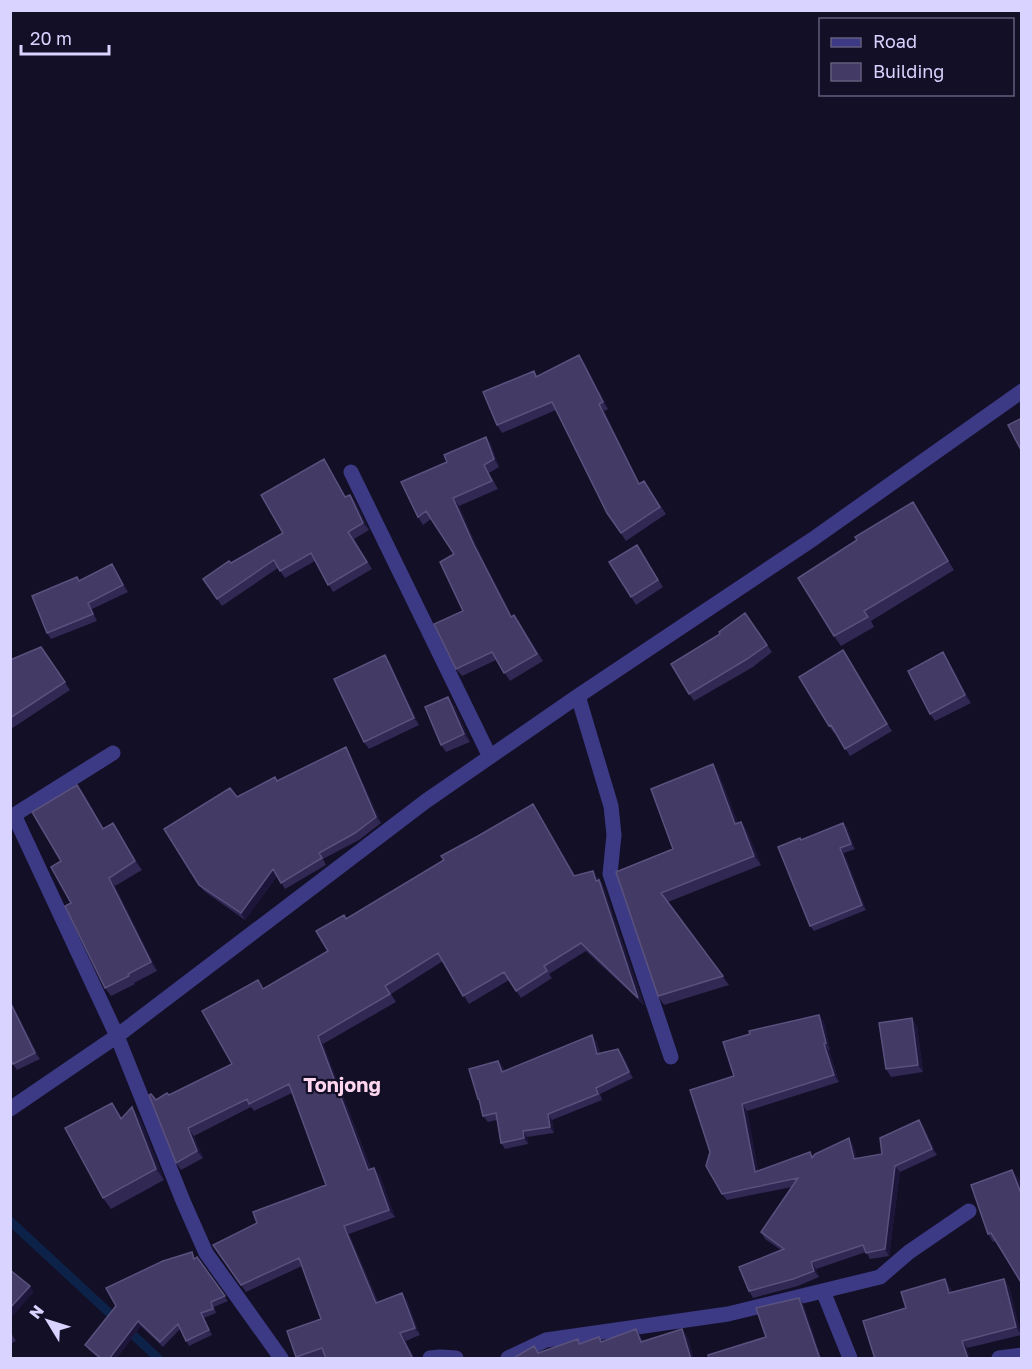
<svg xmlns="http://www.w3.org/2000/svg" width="1032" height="1369" font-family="'Golos Text',sans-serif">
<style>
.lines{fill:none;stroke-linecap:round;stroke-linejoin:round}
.stream{stroke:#0c2248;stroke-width:9}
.minor{stroke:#3d3a85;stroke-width:15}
.wall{fill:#312854}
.shaded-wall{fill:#1d163a}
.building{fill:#433a66;stroke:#5a527e;stroke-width:1.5}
.labels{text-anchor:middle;stroke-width:4.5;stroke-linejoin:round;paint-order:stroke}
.quarter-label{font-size:20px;font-weight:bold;fill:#ffd6f0;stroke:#130f26}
</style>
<rect width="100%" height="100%" fill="#130f26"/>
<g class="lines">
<!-- stream -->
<path class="stream" d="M10 1221 158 1358"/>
<!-- minor -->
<path class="minor" d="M351 472 490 757
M578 696 611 806 614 835 610 874 671 1057
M113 753 14 815 117 1036 183 1201 206 1253 281 1358
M10 1109 117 1036 426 801 578 696 813 539 1022 391
M823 1291 850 1358
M430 1358 440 1357 456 1358
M508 1358 546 1340 728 1314 880 1277 909 1252 969 1211
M999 1358 1022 1355"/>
</g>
<!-- wall -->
<path class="wall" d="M579 355 584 362 608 409 604 411 640 484 644 481 666 514 626 541 607 513 556 410 502 433 497 425 534 371 538 377Z
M491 444 499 467 489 473 498 489 459 506 479 552 512 616 514 615 519 622 543 661 510 681 496 660 462 676 456 669 463 611 454 554 431 519 423 525 418 517Z
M324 459 346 497 350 495 355 502 369 530 354 539 372 569 333 592 315 561 285 578 278 568 222 606 203 579 283 533Z
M920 512 954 570 871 621 874 627 841 646 834 636Z
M637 545 663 587 636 605 631 597Z
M117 571 128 592 92 609 97 621 51 639 47 633 77 577 80 581Z
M745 613 772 652 753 667 694 701 689 694 720 634Z
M41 647 70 690 11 729 10 660Z
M843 650 892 731 850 756 835 732 834 733 829 726Z
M943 652 948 660 971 703 935 721 930 714Z
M390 663 419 725 369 749 364 742Z
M454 705 470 742 446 752 441 745Z
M346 747 350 754 381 823 359 840 323 859 326 865 285 889 277 876 245 920 204 891 199 885 237 797 275 777 278 781Z
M719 774 738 823 741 822 747 831 761 865 668 902 729 985 664 1005 658 996 616 872 673 849Z
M84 794 104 829 113 823 142 870 115 886 157 971 134 983 135 984 111 996 105 988 71 903Z
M533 804 538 812 575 875 599 878 604 888 644 1005 586 951 549 974 552 978 521 998 509 980 469 1004 443 961 391 994 396 1002 323 1044 371 1169 374 1168 380 1176 395 1217 349 1234 378 1302 407 1301 420 1335 406 1341 325 1356 319 1359H298L296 1357 321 1319 302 1266 246 1292 213 1245 257 1223 326 1185 292 1093 254 1111 251 1107 194 1136 203 1158 181 1170 176 1163 156 1100 169 1095 232 1064 328 951 347 919 444 860 478 836Z
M843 823 847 828 855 849 844 853 866 910 814 931 810 926 802 840Z
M10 1000 40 1059 17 1070 13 1064Z
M819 1015 824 1022 830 1050H829L839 1082 747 1111 758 1171 810 1152 813 1156 853 1145 857 1159 882 1154 919 1120 923 1126 937 1155 900 1172 889 1256 870 1259 866 1252 816 1269 819 1277 798 1286 753 1298 749 1291 781 1250 765 1239 761 1232 792 1187 727 1200 722 1194 734 1076 750 1034Z
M917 1026 923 1072 891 1077 886 1069Z
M596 1041 600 1053 623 1055 633 1078 600 1094 602 1100 552 1120 554 1133 527 1137 528 1144 505 1149 501 1143 497 1120 488 1122 483 1116 480 1102 478 1099 503 1067 504 1071Z
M112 1103 122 1118H140L164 1180 111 1209 103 1198Z
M1018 1178 1022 1188V1284L995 1241 993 1242 988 1234Z
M197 1257 228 1301 214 1307 216 1313 204 1318 212 1335 189 1346 180 1329 163 1347 141 1326 116 1359H99L89 1350 85 1345Z
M1009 1286 1021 1335 967 1348 906 1308 950 1287 952 1292Z
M10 1331 16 1341 10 1344Z"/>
<!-- shaded-wall -->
<path class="shaded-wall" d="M579 355 584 362 608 409 603 402Z
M599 404 604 411 644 492 639 484Z
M486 437 491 444 499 467 494 459Z
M350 495 355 502 369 530 363 523Z
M453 498 459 506 479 552 516 624 511 617 474 545Z
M913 502 920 512 954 570 948 561Z
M112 564 117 571 128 592 123 585Z
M88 603 92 609 97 621 93 614Z
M943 652 948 660 971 703 965 695Z
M385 655 390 663 419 725 414 718Z
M448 697 454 705 470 742 464 734Z
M346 747 350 754 381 823 376 817Z
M713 764 719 774 742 833 735 824Z
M77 785 84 794 109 838 103 829Z
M533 804 538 812 579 883 574 876Z
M741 822 747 831 761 865 754 856Z
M113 823 119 832 142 870 135 861Z
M843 823 847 828 855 849 851 844Z
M840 848 844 853 866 910 862 905Z
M273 869 278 875 245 920 241 913Z
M593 871 604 888 644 1005 638 998 596 881Z
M109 878 115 886 157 971 151 962Z
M10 1000 40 1059 35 1053 10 1002Z
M819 1015 824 1022 830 1050 826 1043Z
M912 1018 917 1026 923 1072 918 1065Z
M592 1035 596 1041 601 1060 597 1054Z
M318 1036 323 1044 374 1178 368 1170Z
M824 1044 829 1050 839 1082 834 1075Z
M618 1049 623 1055 633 1078 629 1072Z
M498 1061 503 1067 506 1078 502 1072Z
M742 1104 747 1111 760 1178 755 1172Z
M132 1107 140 1118 164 1180 156 1169Z
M548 1114 552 1120 554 1133 550 1127Z
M919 1120 923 1126 937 1155 932 1149Z
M188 1128 194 1136 203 1158 197 1151Z
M523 1131 527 1137 528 1144 524 1138Z
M849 1138 853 1145 859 1166 854 1159Z
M895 1166 900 1172 889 1256 885 1249Z
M374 1168 380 1176 395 1217 389 1210Z
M1012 1170 1018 1178 1022 1188V1196Z
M344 1226 349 1234 381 1311 376 1303Z
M811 1262 816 1269 819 1277 814 1271Z
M945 1279 950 1287 954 1300 949 1293Z
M1004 1279 1009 1286 1021 1335 1016 1327Z
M30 1286 34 1292 10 1319V1308Z
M402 1293 407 1301 420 1335 415 1328Z
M799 1298 804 1305 822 1359H820Z
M201 1313 204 1318 212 1335 209 1330Z
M138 1321 141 1326 116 1359H109Z
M636 1329 641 1336 647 1349 641 1342Z
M682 1329 688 1337 694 1359H691Z
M400 1333 406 1341 415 1359H413Z
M962 1341 967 1348 971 1359H968Z"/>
<!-- building -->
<path class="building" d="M579 355 603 402 599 404 639 484 644 481 660 507 621 533 607 513 552 402 497 425 483 392 534 371 536 377Z
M1022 418V452L1008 425Z
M486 437 494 459 484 465 492 481 453 498 474 545 511 617 514 615 537 654 504 673 492 652 456 669 434 624 463 611 440 562 454 554 426 511 418 517 401 482 447 462 444 455Z
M324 459 345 497 350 495 363 523 348 532 367 562 328 585 311 553 280 571 274 560 217 599 203 579 229 561 231 563 283 533 261 495Z
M913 502 948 561 864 611 868 617 834 636 798 578 857 540 855 537Z
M637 545 658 580 631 597 609 562Z
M112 564 123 585 88 603 93 614 47 633 32 596 77 577 79 581Z
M745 613 767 645 747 659 689 694 671 664 720 634 719 632Z
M41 647 65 682 10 718V660Z
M843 650 887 724 845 749 831 725 829 726 799 677Z
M943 652 965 695 930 714 908 671Z
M385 655 414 718 364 742 334 679Z
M448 697 464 734 441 745 425 707Z
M346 747 376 817 355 833 319 853 322 858 281 883 273 869 241 913 199 885 164 829 230 788 237 797 275 777 277 781Z
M713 764 735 824 741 822 754 856 661 893 723 976 658 996 616 872 673 849 651 789Z
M77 785 103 829 113 823 135 861 109 878 151 962 128 974 129 976 105 988 65 906 71 903 51 867 61 861 32 812Z
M533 804 574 876 593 871 596 881 599 880 638 998 581 943 544 966 547 971 516 991 504 972 463 996 438 953 385 986 390 994 318 1036 368 1170 374 1168 389 1210 344 1226 376 1303 402 1293 415 1328 400 1333 413 1359H326L322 1348 296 1357 287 1331 321 1319 299 1258 241 1285 213 1245 257 1223 253 1212 326 1185 289 1084 249 1104 247 1099 188 1128 197 1151 176 1163 149 1095 151 1094 156 1100 167 1093 169 1095 232 1064 202 1011 258 980 263 989 328 951 316 931 344 915 346 919 444 860 441 856 478 836Z
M843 823 851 844 840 848 862 905 810 926 778 847 800 838 801 840Z
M10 1002 35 1053 13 1064 10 1059Z
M819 1015 826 1043 824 1044 834 1075 742 1104 755 1172 810 1152 812 1158 815 1154 849 1138 854 1159 882 1154 880 1138 919 1120 932 1149 895 1166 885 1249 866 1253 863 1245 811 1262 814 1271 793 1279 749 1291 739 1267 784 1249 761 1232 798 1178 722 1194 706 1166 710 1152 690 1090 734 1076 723 1042 750 1034 749 1031Z
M912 1018 918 1065 886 1069 879 1023Z
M592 1035 597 1054 618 1049 629 1072 596 1088 598 1094 548 1114 550 1127 523 1131 524 1138 501 1143 496 1113 483 1116 479 1099H478L469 1069 498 1061 502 1072Z
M112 1103 121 1119 132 1107 156 1169 103 1198 65 1128Z
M1012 1170 1022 1196V1284L991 1233 988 1234 971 1185Z
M192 1252 194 1259 197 1257 225 1296 211 1302 213 1309 201 1313 209 1330 186 1341 178 1324 160 1342 138 1321 109 1359H102L85 1345 116 1306 106 1288 163 1261Z
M10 1270 30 1286 10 1308Z
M945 1279 949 1293 1004 1279 1016 1327 962 1341 968 1359H875L863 1321 906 1308 901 1292Z
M799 1298 820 1359H709L708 1355 766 1337 756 1308Z
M636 1329 641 1342 682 1329 691 1359H512L534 1346 538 1353 578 1339 579 1344 599 1337 601 1342Z"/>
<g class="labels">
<!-- quarter labels -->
<g class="quarter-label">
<text x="342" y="1092">Tonjong</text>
</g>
</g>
<!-- border -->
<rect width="1032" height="1369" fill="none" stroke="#d9d4ff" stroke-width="24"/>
<!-- legend -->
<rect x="819" y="18" width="195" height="78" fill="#130f26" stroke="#625e7d" stroke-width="1.5"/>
<rect x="831" y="38" width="30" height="9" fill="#3d3a85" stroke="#625e7d" stroke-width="1.5"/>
<text x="873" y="48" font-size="18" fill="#d9d4ff">Road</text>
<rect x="831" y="63" width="30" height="18" fill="#433a66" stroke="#625e7d" stroke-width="1.5"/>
<text x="873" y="78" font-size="18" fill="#d9d4ff">Building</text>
<!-- north arrow -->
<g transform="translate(48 1321) rotate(308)" stroke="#130f26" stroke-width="4.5" paint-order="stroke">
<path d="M0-4.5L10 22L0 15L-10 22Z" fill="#d9d4ff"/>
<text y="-9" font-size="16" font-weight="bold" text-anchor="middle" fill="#d9d4ff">N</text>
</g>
<!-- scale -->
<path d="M21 45v9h88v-9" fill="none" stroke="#d9d4ff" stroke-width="3"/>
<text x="30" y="45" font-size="18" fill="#d9d4ff" stroke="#130f26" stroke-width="4.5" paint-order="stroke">20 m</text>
</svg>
